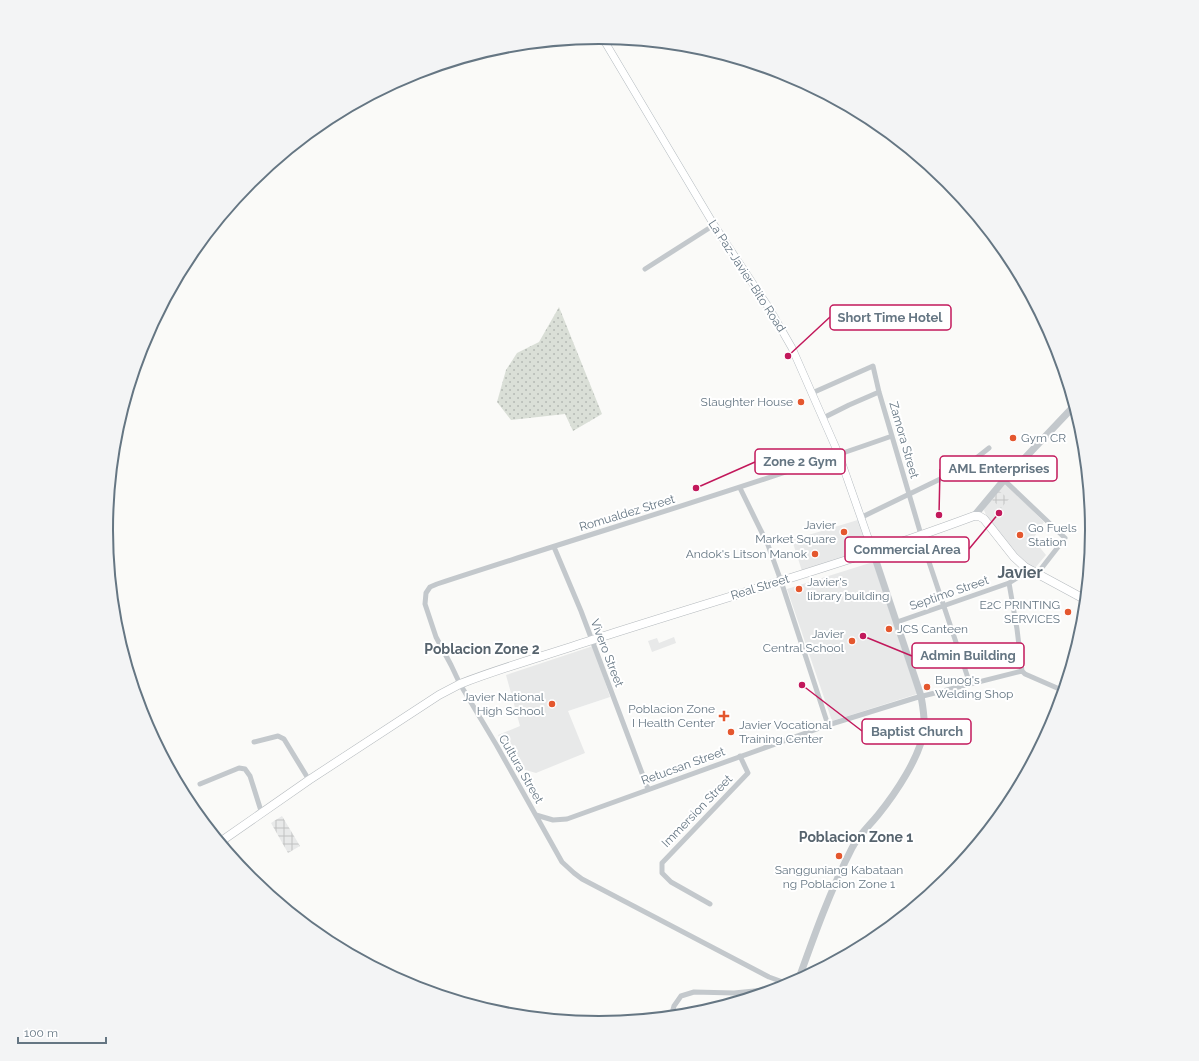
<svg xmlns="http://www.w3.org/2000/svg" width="1199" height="1061" font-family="Raleway,sans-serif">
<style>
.built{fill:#e8e9e9}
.industrial{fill:url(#industrial-grid)}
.grass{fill:url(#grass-dots)}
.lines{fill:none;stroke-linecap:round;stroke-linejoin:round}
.secondary-casing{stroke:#b3babf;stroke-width:8}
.primary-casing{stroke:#b5babe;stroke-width:9}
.minor{stroke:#c3c8cc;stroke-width:5}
.tertiary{stroke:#c3c8cc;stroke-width:7}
.secondary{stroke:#fff;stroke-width:7}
.primary{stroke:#fff;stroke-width:8}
.poi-dot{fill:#e4572e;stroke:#fff;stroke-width:1.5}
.labels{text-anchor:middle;stroke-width:4;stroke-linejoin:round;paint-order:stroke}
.street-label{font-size:12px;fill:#657683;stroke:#fff}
.poi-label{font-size:12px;fill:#657683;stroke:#fff;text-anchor:end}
.quarter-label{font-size:14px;font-weight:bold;fill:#57646e;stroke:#fff}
.district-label{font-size:16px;font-weight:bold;fill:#57646e;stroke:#fff}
.rim{fill:none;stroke:#657683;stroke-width:2}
.leader{fill:none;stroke:#c2185b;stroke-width:1.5}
.callout-dot{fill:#c2185b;stroke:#fff;stroke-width:1.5}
.callout{fill:#fff;stroke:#c2185b;stroke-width:1.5}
.callout-label{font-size:13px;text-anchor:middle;font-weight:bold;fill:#657683}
</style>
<defs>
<pattern id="industrial-grid" width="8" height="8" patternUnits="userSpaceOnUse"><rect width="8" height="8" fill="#e8e9e9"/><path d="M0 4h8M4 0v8" fill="none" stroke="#c0c1c2"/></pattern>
<pattern id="grass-dots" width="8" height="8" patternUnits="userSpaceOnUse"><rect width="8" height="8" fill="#dadfd7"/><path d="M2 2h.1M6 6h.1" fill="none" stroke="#b4b9b4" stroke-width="1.8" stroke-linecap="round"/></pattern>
</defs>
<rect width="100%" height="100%" fill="#fafaf8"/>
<!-- built -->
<path class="built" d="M1005 483 1044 522 1033 539 1046 555 1035 568 1021 560 986 515 984 510 986 505Z
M861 519 870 550 802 571 792 540Z
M873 562 917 694 832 721 787 589Z
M674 637 676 643 652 652 648 641 657 638 659 643Z
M593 646 610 697 568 711 585 753 536 773 515 767 498 735 520 726 506 675Z"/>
<!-- industrial -->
<path class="industrial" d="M999 491 1009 499 1001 508 992 500Z
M282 816 300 846 288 853 271 823Z"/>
<!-- grass -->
<path class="grass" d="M559 307 602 414 573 431 565 414 511 420 497 402 506 370 517 353 539 342Z"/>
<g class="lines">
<defs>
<path id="secondary" d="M602 37 714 225 769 308 792 348 839 455 873 552"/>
<path id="primary" d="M220 842 309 780 439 695 460 684C503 667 548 655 592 640 719 599 848 563 974 516H979L984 519 1014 557 1025 567 1086 600"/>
</defs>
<!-- secondary casing -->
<use href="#secondary" class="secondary-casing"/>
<!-- primary casing -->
<use href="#primary" class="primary-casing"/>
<!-- minor -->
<path class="minor" d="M645 269 714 225
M812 393 873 366 879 392 929 562 970 684
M823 418 849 405 879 392
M1004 480 1065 538 1037 574
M740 488 768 545 781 581 828 725
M862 517 965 467 989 448
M554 547 581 611 648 789
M1009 583 1017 629 1022 671 1025 674 1064 691
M897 622 1009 583 1023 574 1027 569
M254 742 278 736 284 739 309 780
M200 784 239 768 245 769 250 776 262 814
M536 815 553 820 567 819 828 725 915 698 1022 671
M224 839 231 855
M710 904 671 882 662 873V863L748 773 740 756
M791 985 769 977 582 879 574 873 562 862 497 746 460 684 451 665 436 637 425 604 426 593 430 587 437 584C589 534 742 489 892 436
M671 1017 674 1006 681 996 694 992 734 993 783 988"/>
<!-- tertiary -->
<path class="tertiary" d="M974 516 1004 480 1075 405
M798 981C814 936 830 891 852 848 858 836 869 826 878 815 895 794 921 756 924 729 925 718 923 707 921 696L873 552"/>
<!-- secondary -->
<use href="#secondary" class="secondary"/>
<!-- primary -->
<use href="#primary" class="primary"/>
</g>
<!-- markers -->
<g class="poi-dot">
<circle cx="801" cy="402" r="4"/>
<circle cx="1013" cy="438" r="4"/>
<circle cx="844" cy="532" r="4"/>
<circle cx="1020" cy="535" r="4"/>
<circle cx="815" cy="554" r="4"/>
<circle cx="799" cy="589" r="4"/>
<circle cx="1068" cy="612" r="4"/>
<circle cx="889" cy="629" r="4"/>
<circle cx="852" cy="641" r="4"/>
<circle cx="927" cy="687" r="4"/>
<circle cx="552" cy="704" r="4"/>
<path d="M722 710h4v4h4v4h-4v4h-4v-4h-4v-4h4z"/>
<circle cx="731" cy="732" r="4"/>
<circle cx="839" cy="856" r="4"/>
</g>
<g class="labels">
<!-- street labels -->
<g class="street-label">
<text transform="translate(747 276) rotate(57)" y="4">La Paz-Javier-Bito Road</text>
<text transform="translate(904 440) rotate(74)" y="4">Zamora Street</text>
<text transform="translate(627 513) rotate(-17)" y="4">Romualdez Street</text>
<text transform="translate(760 587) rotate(-17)" y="4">Real Street</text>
<text transform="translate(949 593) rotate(-19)" y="4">Septimo Street</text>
<text transform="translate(607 653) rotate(69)" y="4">Vivero Street</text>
<text transform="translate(683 766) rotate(-20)" y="4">Retucsan Street</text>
<text transform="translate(521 769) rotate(60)" y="4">Cultura Street</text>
<text transform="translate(697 811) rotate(-46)" y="4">Immersion Street</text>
</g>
<!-- poi labels -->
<g class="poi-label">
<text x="793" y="406">Slaughter House</text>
<text x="1021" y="442" text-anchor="start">Gym CR</text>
<text x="836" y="529">Javier<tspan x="836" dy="14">Market Square</tspan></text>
<text x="1028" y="532" text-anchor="start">Go Fuels<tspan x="1028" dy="14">Station</tspan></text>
<text x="807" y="558">Andok's Litson Manok</text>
<text x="807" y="586" text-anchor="start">Javier's<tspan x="807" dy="14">library building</tspan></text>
<text x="1060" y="609">E2C PRINTING<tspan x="1060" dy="14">SERVICES</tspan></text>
<text x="897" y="633" text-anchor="start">JCS Canteen</text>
<text x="844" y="638">Javier<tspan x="844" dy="14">Central School</tspan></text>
<text x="935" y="684" text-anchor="start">Bunog's<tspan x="935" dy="14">Welding Shop</tspan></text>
<text x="544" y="701">Javier National<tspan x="544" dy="14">High School</tspan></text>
<text x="715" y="713">Poblacion Zone<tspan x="715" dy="14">I Health Center</tspan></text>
<text x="739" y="729" text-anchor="start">Javier Vocational<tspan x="739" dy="14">Training Center</tspan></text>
<text x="839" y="874" text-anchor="middle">Sangguniang Kabataan<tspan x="839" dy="14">ng Poblacion Zone 1</tspan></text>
</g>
<!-- quarter labels -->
<g class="quarter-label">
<text x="482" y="654">Poblacion Zone 2</text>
<text x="856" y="842">Poblacion Zone 1</text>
</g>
<!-- district labels -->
<g class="district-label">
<text x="1020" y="578">Javier</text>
</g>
</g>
<!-- crop -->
<path d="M0 0H1199V1061H0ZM113 530a486 486 0 1 1 972 0a486 486 0 1 1-972 0Z" fill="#f3f4f5" fill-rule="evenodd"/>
<path class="rim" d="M113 530a486 486 0 1 1 972 0a486 486 0 1 1-972 0Z"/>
<!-- callouts -->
<path class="leader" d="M788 356L830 317M696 488L755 462M939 515L940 469M999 513L969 549M863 636L912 656M802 685L862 731"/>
<g class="callout-dot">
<circle cx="788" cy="356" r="4"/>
<circle cx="696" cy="488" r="4"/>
<circle cx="939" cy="515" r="4"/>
<circle cx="999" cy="513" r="4"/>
<circle cx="863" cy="636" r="4"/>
<circle cx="802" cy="685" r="4"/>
</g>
<g class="callout">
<rect x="830" y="305" width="121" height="25" rx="4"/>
<rect x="755" y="449" width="90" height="25" rx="4"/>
<rect x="940" y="456" width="117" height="25" rx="4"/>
<rect x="845" y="537" width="124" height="25" rx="4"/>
<rect x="912" y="643" width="112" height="25" rx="4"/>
<rect x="862" y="719" width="109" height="25" rx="4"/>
</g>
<g class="callout-label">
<text x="890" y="322">Short Time Hotel</text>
<text x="800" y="466">Zone 2 Gym</text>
<text x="999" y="473">AML Enterprises</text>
<text x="907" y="554">Commercial Area</text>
<text x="968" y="660">Admin Building</text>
<text x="917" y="736">Baptist Church</text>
</g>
<!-- scale -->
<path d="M18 1037v6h88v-6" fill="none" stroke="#657683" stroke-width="2"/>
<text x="24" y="1037" font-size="12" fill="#657683" stroke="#ffffff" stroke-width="3" paint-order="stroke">100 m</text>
</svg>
